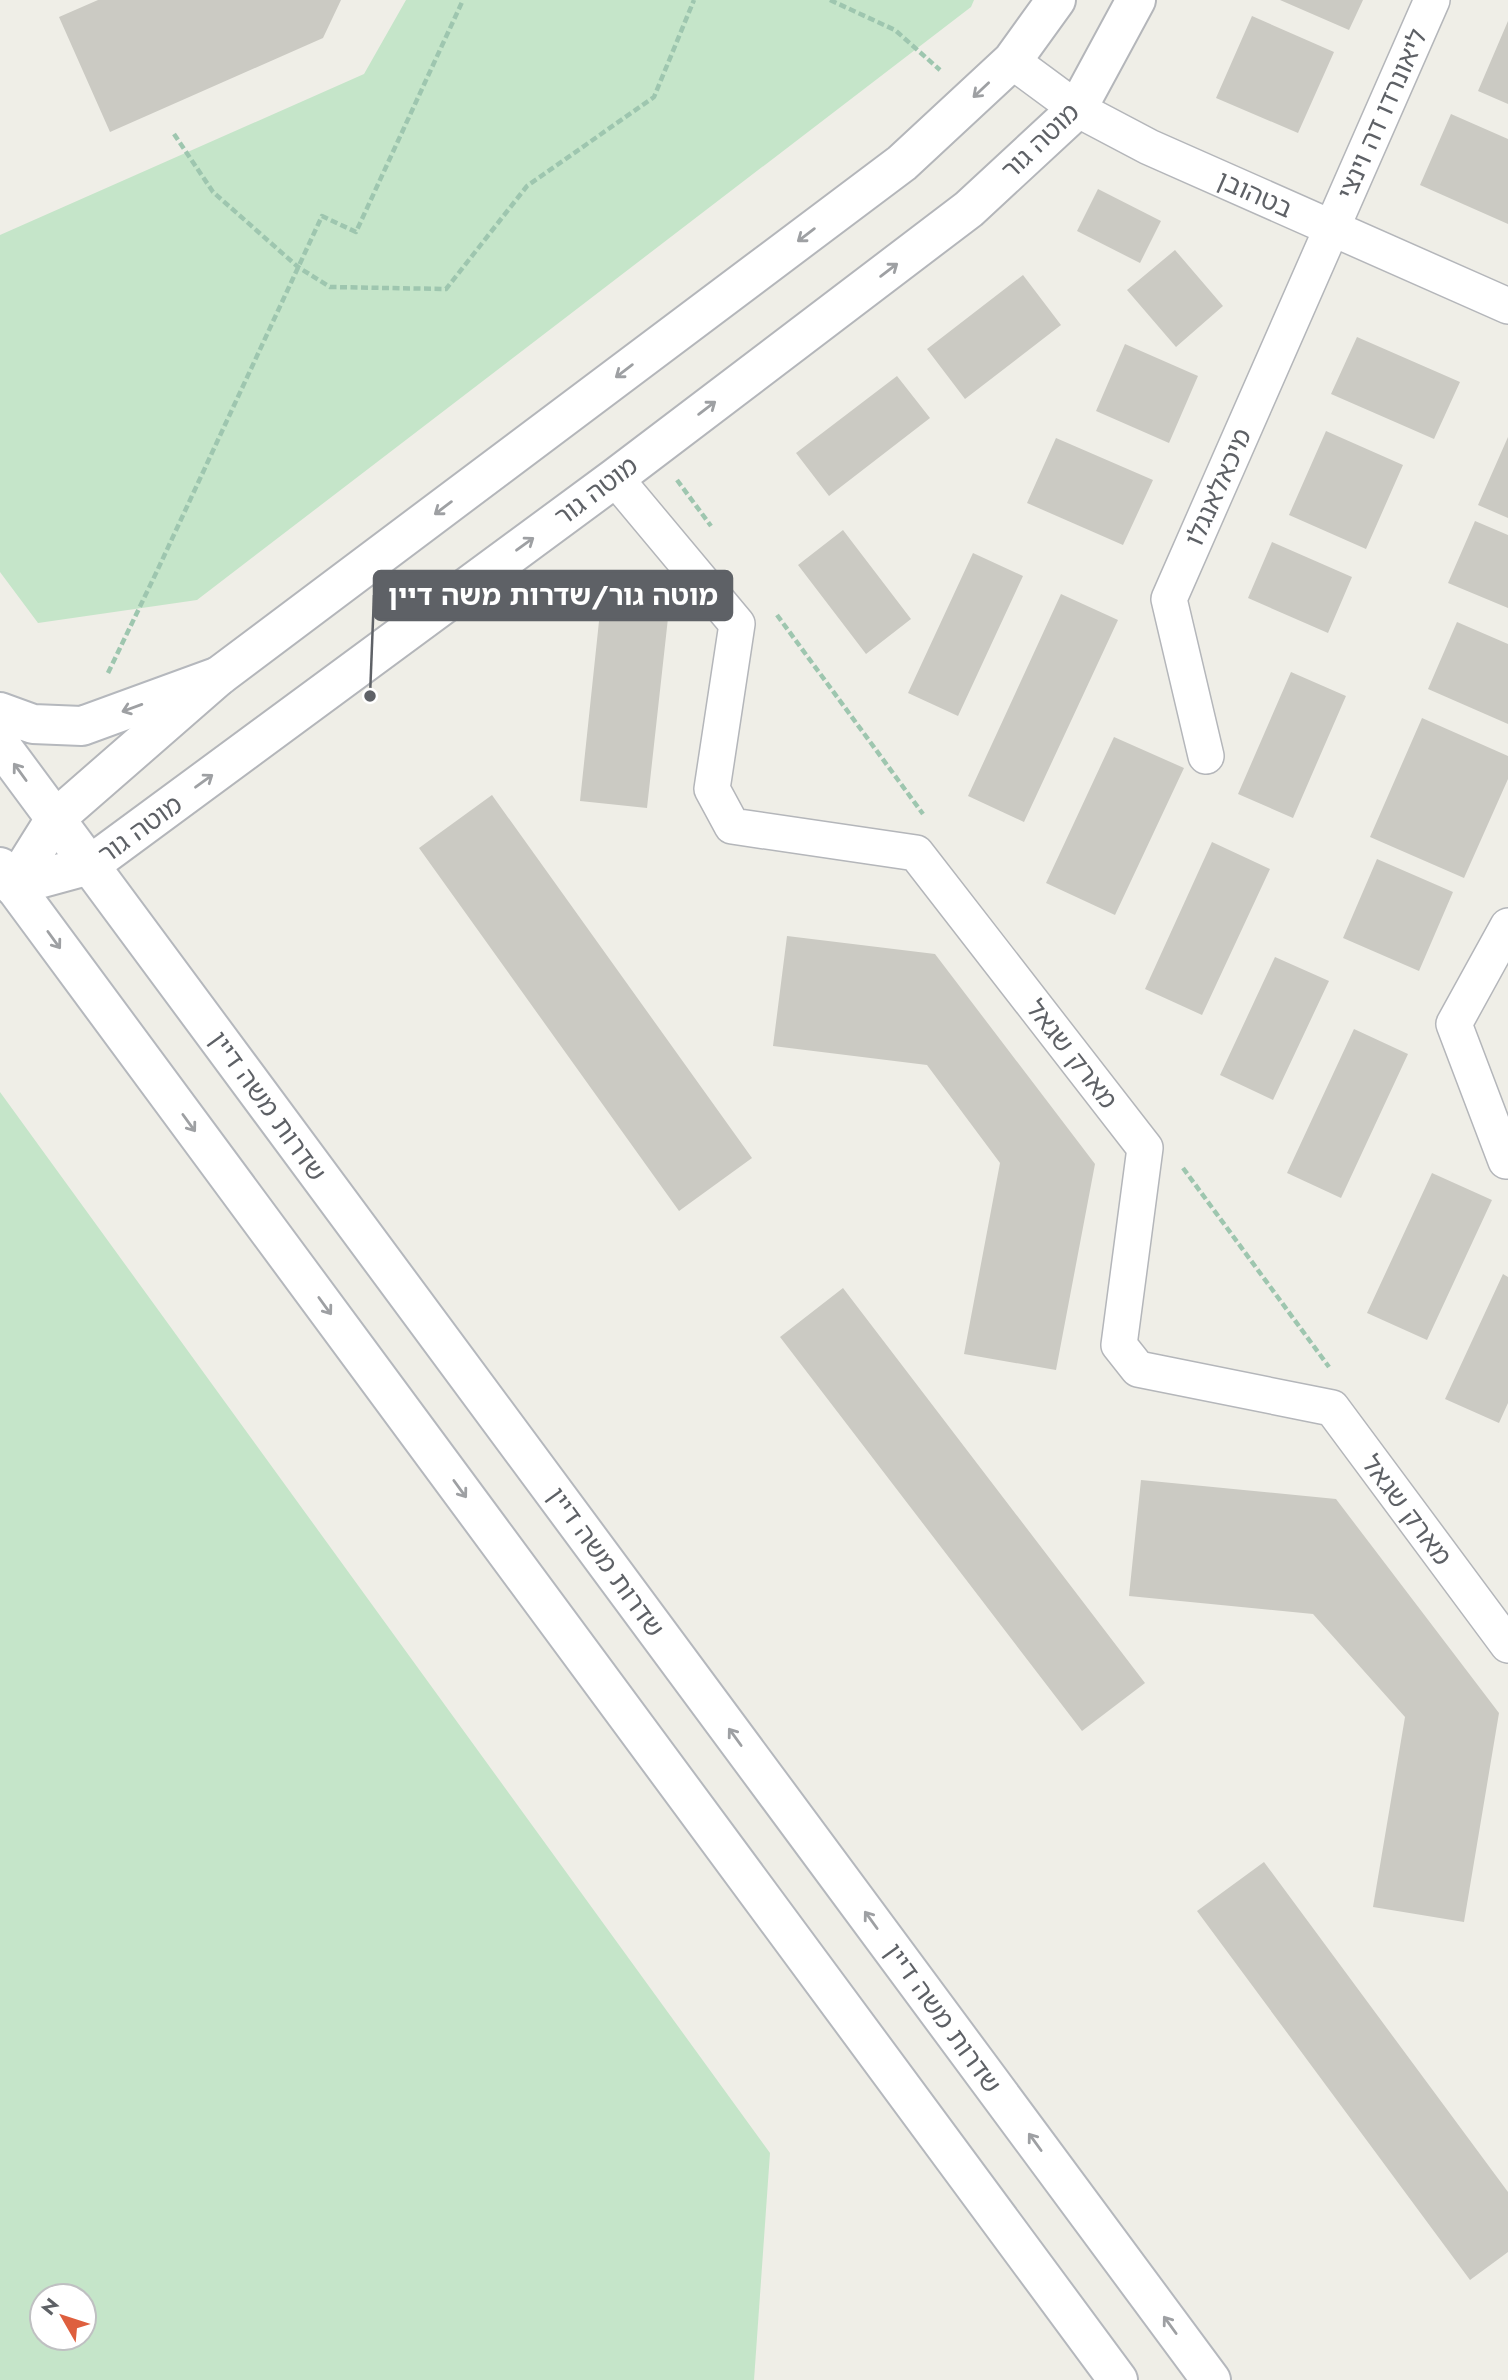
<svg xmlns="http://www.w3.org/2000/svg" width="1508" height="2380" font-family="Jost,'Noto Sans Hebrew',sans-serif">
<style>
.green{fill:#c5e5c9;fill-rule:evenodd}
.building{fill:#cbcac3}
.lines{fill:none;stroke-linecap:round;stroke-linejoin:round}
.minor-casing{stroke:#b4b6ba;stroke-width:38}
.tertiary-casing{stroke:#b4b6ba;stroke-width:42}
.secondary-casing{stroke:#b5b8bd;stroke-width:42}
.path{stroke:#9ec6af;stroke-width:4.5;stroke-dasharray:7 3.5;stroke-linecap:butt}
.minor{stroke:#fff;stroke-width:35}
.tertiary{stroke:#fff;stroke-width:38}
.secondary{stroke:#fff;stroke-width:38}
.oneway{stroke:#9ea0a3}
.labels{text-anchor:middle;stroke-width:5;stroke-linejoin:round;paint-order:stroke}
.street-label{font-size:26px;fill:#5e6166;stroke:#fff}
.leader{fill:none;stroke:#5e6166;stroke-width:2.5}
.callout-dot{fill:#5e6166;stroke:#fff;stroke-width:2.5}
.callout{fill:#5e6166;stroke:#5e6166;stroke-width:2.5}
.callout-label{font-size:28px;text-anchor:middle;font-weight:bold;fill:#fff}
</style>
<rect width="100%" height="100%" fill="#efeee7"/>
<!-- green -->
<path class="green" d="M406 0H974L971 7 197 600 38 623 0 572V235L364 74Z
M0 1092 770 2153 754 2380H0ZM84 2296V2338H42V2296Z"/>
<!-- building -->
<path class="building" d="M98 0H341L323 38 110 132 59 17Z
M1280 0H1363L1349 30Z
M1252 16 1334 52 1298 133 1216 98Z
M1508 21V104L1478 91Z
M1451 114 1508 139V224L1420 185Z
M1098 189 1161 221 1140 263 1077 231Z
M1175 250 1223 306 1176 347 1127 290Z
M1023 275 1061 325 965 399 927 349Z
M1357 337 1460 382 1434 439 1331 394Z
M1125 344 1198 376 1169 443 1096 411Z
M897 376 930 418 829 496 796 453Z
M1326 431 1403 465 1366 549 1289 515Z
M1508 437V518L1478 505Z
M1056 438 1153 480 1123 545 1027 503Z
M1475 521 1508 535V608L1448 583Z
M843 530 911 619 866 654 798 565Z
M1272 542 1352 577 1328 633 1248 598Z
M973 553 1023 576 958 716 908 693Z
M602 593 670 600 647 808 580 801Z
M1061 594 1118 620 1024 822 968 796Z
M1457 622 1508 644V724L1428 689Z
M1291 672 1346 696 1293 818 1238 794Z
M1422 718 1508 756V779L1464 878 1370 837Z
M1114 737 1184 768 1115 915 1046 883Z
M492 795 752 1158 679 1211 419 848Z
M1212 842 1270 869 1202 1015 1145 989Z
M1377 859 1453 892 1419 971 1343 938Z
M787 936 935 954 1095 1164 1056 1370 964 1354 1000 1163 927 1065 773 1046Z
M1275 957 1329 981 1273 1100 1220 1075Z
M1354 1029 1408 1054 1341 1198 1287 1173Z
M1432 1173 1492 1200 1427 1340 1367 1313Z
M1503 1274 1508 1277V1403L1499 1423 1445 1399Z
M843 1288 1145 1683 1082 1731 780 1337Z
M1141 1480 1336 1499 1499 1713 1464 1922 1373 1907 1405 1717 1313 1614 1129 1596Z
M1264 1862 1508 2192V2252L1470 2280 1197 1911Z"/>
<g class="lines">
<defs>
<path id="minor" d="M1012 61 1077 109 1149 147 1508 306
M615 478 737 624 712 789 732 826 916 853 1145 1148 1119 1345 1138 1369 1332 1408 1508 1645
M1206 756 1169 599 1432 0
M1506 1161 1454 1024 1508 926"/>
<path id="tertiary" d="M13 886 90 865 615 478 969 209 1077 109 1136 0
M13 886 55 819 219 676 902 163 1012 61 1056 0"/>
<path id="secondary" d="M0 712 33 724 82 726 219 676
M0 744 1211 2380
M0 867 1118 2380"/>
</defs>
<!-- minor casing -->
<use href="#minor" class="minor-casing"/>
<!-- tertiary casing -->
<use href="#tertiary" class="tertiary-casing"/>
<!-- secondary casing -->
<use href="#secondary" class="secondary-casing"/>
<!-- path -->
<path class="path" d="M830 0 895 30 940 70
M174 134 213 192 298 267 330 287 446 289 527 186 654 97 694 0
M677 480 711 526
M777 615 923 814
M108 673 158 569 322 216 356 232 463 0
M1183 1168 1329 1367"/>
<!-- minor -->
<use href="#minor" class="minor"/>
<!-- tertiary -->
<use href="#tertiary" class="tertiary"/>
<!-- secondary -->
<use href="#secondary" class="secondary"/>
</g>
<!-- one-way arrows -->
<defs><path id="oneway-shaft" d="M-6 0H5M1.5-3L5.5 0L1.5 3" fill="none" stroke-width="1.6" stroke-linecap="round" stroke-linejoin="round" transform="scale(1.75)"/></defs>
<g class="oneway">
<use href="#oneway-shaft" transform="translate(981 90) rotate(137)"/>
<use href="#oneway-shaft" transform="translate(806 235) rotate(143)"/>
<use href="#oneway-shaft" transform="translate(889 270) rotate(-37)"/>
<use href="#oneway-shaft" transform="translate(624 371) rotate(143)"/>
<use href="#oneway-shaft" transform="translate(707 408) rotate(-37)"/>
<use href="#oneway-shaft" transform="translate(443 508) rotate(143)"/>
<use href="#oneway-shaft" transform="translate(525 544) rotate(-36)"/>
<use href="#oneway-shaft" transform="translate(132 708) rotate(160)"/>
<use href="#oneway-shaft" transform="translate(20 772) rotate(-126)"/>
<use href="#oneway-shaft" transform="translate(204 781) rotate(-36)"/>
<use href="#oneway-shaft" transform="translate(54 940) rotate(54)"/>
<use href="#oneway-shaft" transform="translate(189 1123) rotate(54)"/>
<use href="#oneway-shaft" transform="translate(325 1306) rotate(54)"/>
<use href="#oneway-shaft" transform="translate(460 1489) rotate(54)"/>
<use href="#oneway-shaft" transform="translate(735 1737) rotate(-126)"/>
<use href="#oneway-shaft" transform="translate(871 1920) rotate(-126)"/>
<use href="#oneway-shaft" transform="translate(1035 2142) rotate(-126)"/>
<use href="#oneway-shaft" transform="translate(1170 2325) rotate(-126)"/>
</g>
<g class="labels">
<!-- street labels -->
<g class="street-label">
<text transform="translate(1382 114) rotate(-66)" y="9">ליאונרדו דה וינצי</text>
<text transform="translate(1040 141) rotate(-44)" y="9">מוטה גור</text>
<text transform="translate(1255 194) rotate(24)" y="9">בטהובן</text>
<text transform="translate(1218 487) rotate(-66)" y="9">מיכאלאנגלו</text>
<text transform="translate(596 491) rotate(-37)" y="9">מוטה גור</text>
<text transform="translate(140 829) rotate(-36)" y="9">מוטה גור</text>
<text transform="translate(1072 1054) rotate(52)" y="9">מארק שגאל</text>
<text transform="translate(268 1106) rotate(54)" y="9">שדרות משה דיין</text>
<text transform="translate(1407 1510) rotate(53)" y="9">מארק שגאל</text>
<text transform="translate(606 1562) rotate(54)" y="9">שדרות משה דיין</text>
<text transform="translate(943 2018) rotate(54)" y="9">שדרות משה דיין</text>
</g>
</g>
<!-- callouts -->
<path class="leader" d="M370 696L374 595"/>
<circle class="callout-dot" cx="370" cy="696" r="7"/>
<rect class="callout" x="374" y="571" width="358" height="49" rx="7"/>
<g class="callout-label">
<text x="553" y="605">מוטה גור/שדרות משה דיין</text>
</g>
<!-- north arrow -->
<g transform="translate(63 2317) rotate(309)"><circle r="33" fill="#ffffff" stroke="#bfc0c2" stroke-width="2"/>
<path d="M0-5L12 26L0 18L-12 26Z" fill="#de5f3e"/>
<text y="-10" font-size="19" font-weight="bold" text-anchor="middle" fill="#5e6166">N</text>
</g>
</svg>
